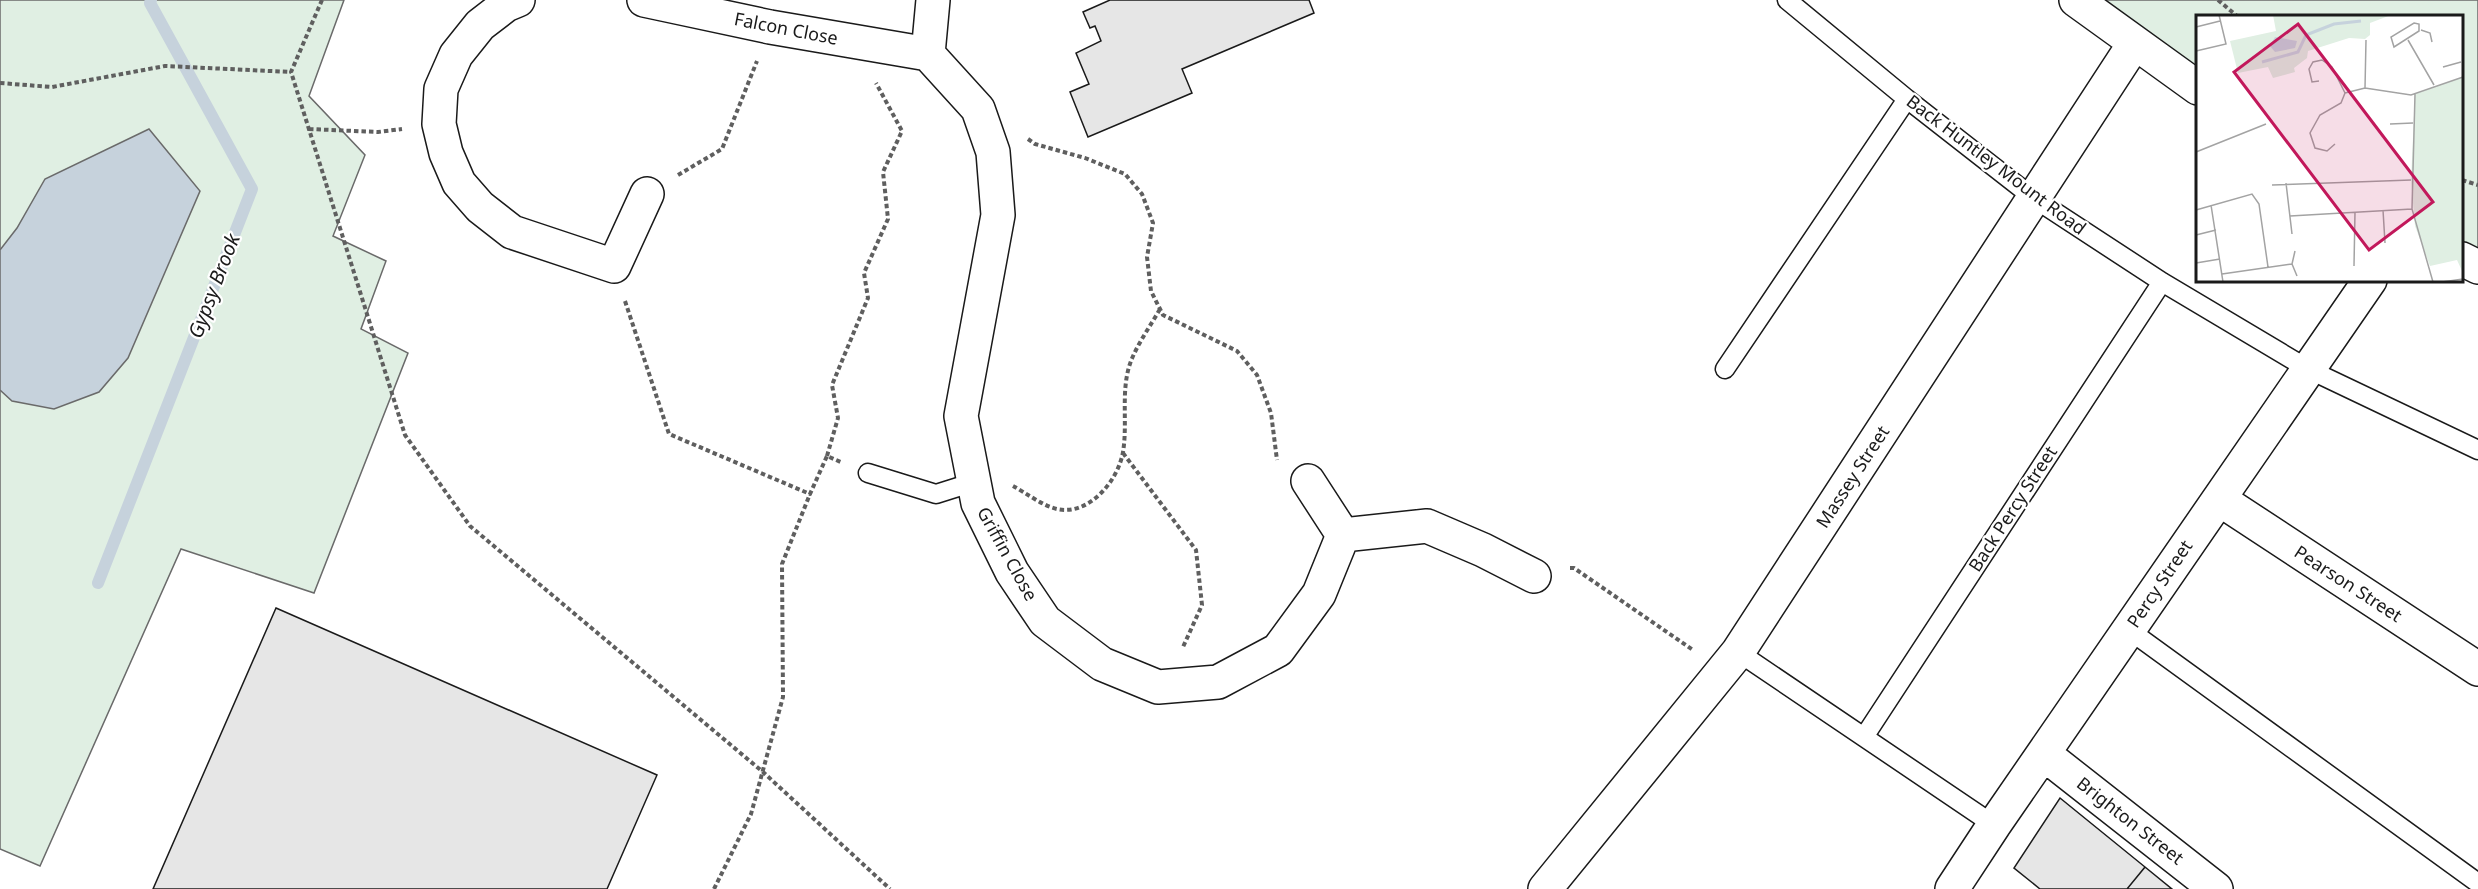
<svg xmlns="http://www.w3.org/2000/svg" width="2478" height="889" font-family="'Noto Sans',sans-serif">
<style>
.green{fill:#e0efe3;stroke:#6a6a6a;stroke-width:1.5}
.water{fill:#c6d2dc;stroke:#6a6a6a;stroke-width:1.5}
.lines{fill:none;stroke-linecap:round;stroke-linejoin:round}
.stream{stroke:#c6d2dc;stroke-width:12}
.building{fill:#e6e6e6;stroke:#1a1a1a;stroke-width:1.5}
.lane-casing{stroke:#1a1a1a;stroke-width:21}
.street-casing{stroke:#1a1a1a;stroke-width:36}
.path{stroke:#5f5f5f;stroke-width:4;stroke-dasharray:4.5 3;stroke-linecap:butt}
.lane{stroke:#fff;stroke-width:18}
.street{stroke:#fff;stroke-width:33}
.labels{text-anchor:middle;stroke-width:4.5;stroke-linejoin:round;paint-order:stroke}
.street-label{font-size:18px;fill:#1a1a1a;stroke:#fff}
.water-label{font-size:20px;font-style:italic;fill:#1a1a1a;stroke:#fff}
.inset-river{fill:none;stroke:#c6d2dc;stroke-width:3}
.inset-road{fill:none;stroke:#a3a3a3;stroke-width:1.5}
.view{fill:#c2185b;fill-opacity:0.15;stroke:#c2185b;stroke-width:3}
.inset-edge{fill:none;stroke:#1a1a1a;stroke-width:3}
</style>
<rect width="100%" height="100%" fill="#fff"/>
<!-- green -->
<path class="green" d="M0 0H344L309 96 365 155 333 236 386 261 361 329 408 353 314 593 181 549 40 866 0 849Z
M2080 0H2478V267L2462 259V16H2198L2197 88Z"/>
<!-- water -->
<path class="water" d="M149 129 200 191 128 358 99 392 54 409 12 401 0 390V250L17 228 45 179Z"/>
<g class="lines">
<!-- stream -->
<path class="stream" d="M98 583 252 189 150 3 151 0"/>
</g>
<!-- building -->
<path class="building" d="M1110 0H1309L1314 13 1182 69 1192 93 1088 137 1070 92 1089 84 1076 53 1101 41 1095 26 1090 28 1083 12Z
M276 608 657 775 607 889H153Z
M2060 798 2145 867 2127 889H2040L2014 868Z
M2145 867 2172 889H2127Z"/>
<g class="lines">
<defs>
<path id="lane" d="M1787 0 1907 99 2035 199 2162 282 2308 369 2478 450
M1725 369 1907 99
M868 473 936 494 974 482
M2129 630 2478 883
M1738 652 1994 825
M1864 737 2162 282"/>
<path id="street" d="M518 0 506 5 480 25 456 55 441 89 439 124 446 153 459 183 480 207 512 232 614 266 647 194
M644 0 770 27 928 54
M2076 0 2198 88
M928 54 978 109 993 152 998 215 961 416 978 503 1012 572 1045 621 1102 664 1158 687 1218 682 1278 650 1319 594 1343 535 1308 481
M928 54 933 0
M2462 259 2478 267
M2219 499 2478 669
M1343 535 1427 526 1483 550 1534 576
M2044 754 2216 889
M1545 889 1738 652 2134 44
M1952 889 1994 825 2370 280"/>
</defs>
<!-- lane casing -->
<use href="#lane" class="lane-casing"/>
<!-- street casing -->
<use href="#street" class="street-casing"/>
<!-- path -->
<path class="path" d="M322 0 291 72 405 435 470 526 763 772 890 889
M2218 0 2237 16
M0 83 52 87 165 66 291 72
M309 129 378 132 402 129
M1028 139 1035 144 1085 158 1125 174 1142 194 1153 223 1147 257 1151 291 1163 315 1237 351 1257 375 1271 413 1277 460
M678 175 722 149 757 61
M2462 180 2478 185
M625 301 669 434 810 494 827 456 843 463
M1123 453 1196 550 1202 605 1183 647
M827 456 838 418 832 385 868 298 864 273 888 219 883 172 902 131 876 83
M1013 486C1026 493 1043 506 1057 509 1089 516 1118 481 1123 452 1128 422 1120 390 1131 361 1138 343 1151 325 1160 309
M1570 568H1574L1693 650
M714 889 751 814 783 697 782 564 810 494"/>
<!-- lane -->
<use href="#lane" class="lane"/>
<!-- street -->
<use href="#street" class="street"/>
</g>
<g class="labels">
<!-- street labels -->
<g class="street-label">
<text transform="translate(786 29) rotate(11)" y="6">Falcon Close</text>
<text transform="translate(1996 165) rotate(37)" y="6">Back Huntley Mount Road</text>
<text transform="translate(1853 477) rotate(-57)" y="6">Massey Street</text>
<text transform="translate(2013 509) rotate(-57)" y="6">Back Percy Street</text>
<text transform="translate(1007 554) rotate(61)" y="6">Griffin Close</text>
<text transform="translate(2160 584) rotate(-56)" y="6">Percy Street</text>
<text transform="translate(2348 584) rotate(33)" y="6">Pearson Street</text>
<text transform="translate(2130 821) rotate(38)" y="6">Brighton Street</text>
</g>
<!-- water labels -->
<g class="water-label">
<text transform="translate(214 286) rotate(-69)" y="7">Gypsy Brook</text>
</g>
</g>
<!-- overview -->
<g transform="translate(2196 15)">
<rect width="267" height="267" fill="#fff"/>
<path d="M77 0H195L174 8V20L169 24 153 23 112 36 111 43 98 53 99 57 77 63 72 52 42 58 34 26 80 16ZM267 62V258L261 245 234 251 219 211 215 165 219 79Z" fill="#e0efe3"/>
<path d="M79 22 101 26 99 33 79 37 74 31Z" fill="#c6d2dc"/>
<path class="inset-river" d="M66 47 102 37 110 20 138 9 165 6"/>
<path class="inset-road" d="M218 8 223 9V16L198 32 195 22ZM0 12 24 6M225 15 234 18 236 27M212 25 238 70M0 36 30 29 23 0M247 52 265 47M123 66 116 67 113 54 117 47 126 45 136 52 149 78M169 73 170 25M149 78 169 73 215 80 267 62M219 79 216 194 237 267M194 109 217 108M139 129 131 136 119 133 114 118 124 100 145 88 149 78M0 137 70 109M90 168 96 219M76 170 215 165M15 190 27 267M0 195 56 179 63 189 72 252M187 195 189 228M94 201 216 194M0 220 20 215M99 236 96 249 101 261M0 248 24 244M158 251 159 197M26 259 96 249M246 267 267 264"/>
<path class="view" d="M102 9 237 187 173 235 38 57Z"/>
<rect width="267" height="267" class="inset-edge"/>
</g>
</svg>
